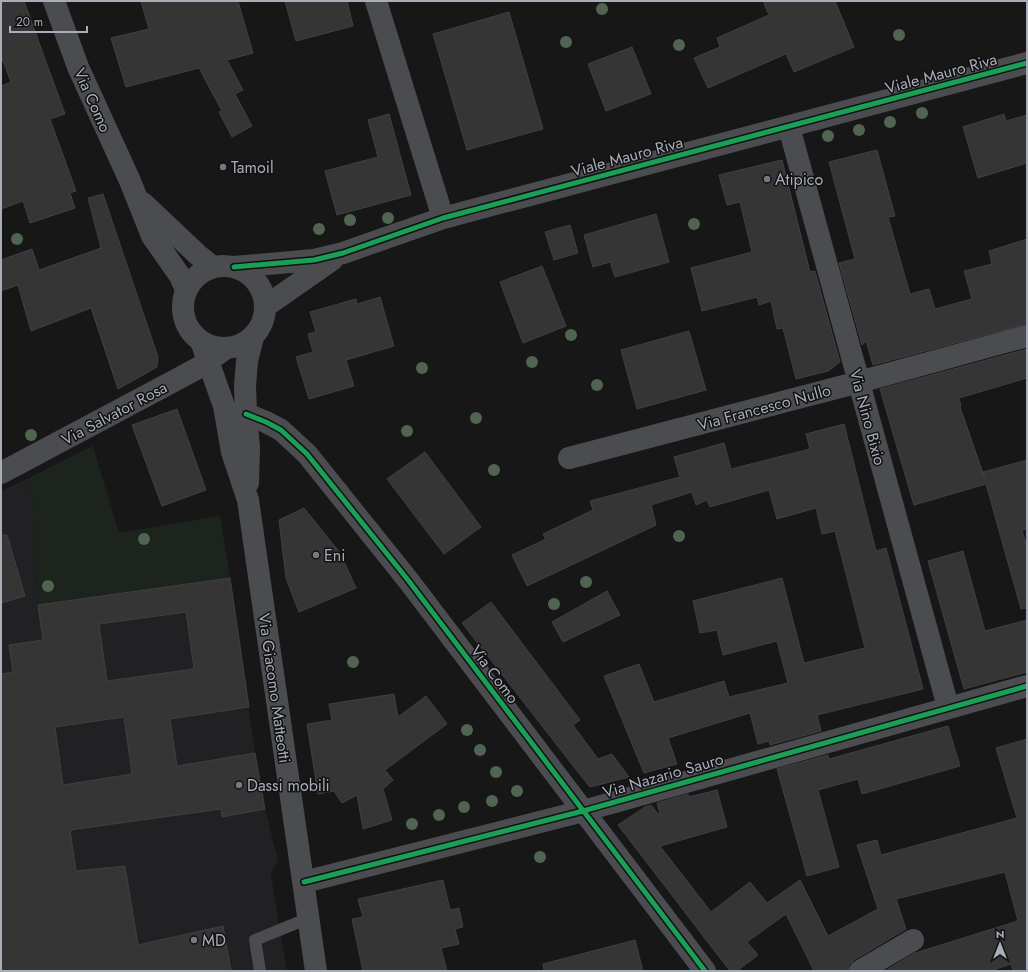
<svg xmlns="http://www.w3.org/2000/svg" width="1028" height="972" font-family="Jost,sans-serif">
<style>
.built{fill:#212123}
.green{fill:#1d241e}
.building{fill:#353536;stroke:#3f4043;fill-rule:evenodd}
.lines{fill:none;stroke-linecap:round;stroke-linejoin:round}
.service{stroke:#4b4c50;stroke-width:12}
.minor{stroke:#4b4c50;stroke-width:22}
.tertiary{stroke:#4b4c50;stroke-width:22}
.cycleway-casing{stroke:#111113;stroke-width:8}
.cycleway{stroke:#1a9f57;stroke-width:5}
.tree{fill:#506451}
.poi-dot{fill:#757880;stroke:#111113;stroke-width:1.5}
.labels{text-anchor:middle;stroke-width:3;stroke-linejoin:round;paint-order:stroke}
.street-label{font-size:16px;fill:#a8adb8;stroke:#111113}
.poi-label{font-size:16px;fill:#a8adb8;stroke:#111113;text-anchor:start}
</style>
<rect width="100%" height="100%" fill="#171717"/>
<!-- built -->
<path class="built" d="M31 477 38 605 230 578 255 753 265 809 278 860 271 875 287 971H1V491Z"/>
<!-- green -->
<path class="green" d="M93 446 119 533 220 516 230 578 38 605 31 477Z"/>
<!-- building -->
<path class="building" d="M1 1H24L65 114 50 119 76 191 70 193 75 208 30 223 23 201 1 209V86L11 82 1 56Z
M141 1H238L253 53 227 60 243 90 235 94 252 126 232 137 219 112 222 111 199 68 126 87 111 38 149 29Z
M285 1H347L353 26 296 41Z
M763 1H835L854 47 794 72 786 54 708 88 694 58 720 47 717 38 769 15Z
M509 12 543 129 467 150 433 34Z
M632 47 651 94 606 111 588 64Z
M389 114 411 195 337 215 325 171 378 157 368 120Z
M1004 114 1006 121 1027 115V163L978 178 963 127Z
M877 150 895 216 888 217 910 294 929 289 935 309 972 299 964 271 992 264 989 251 1027 239V324L873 365 866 341 862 345 839 263 855 259 829 162Z
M782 160 810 272 815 271 840 362 828 371 796 379 783 328 777 329 771 301 759 305 757 297 702 311 691 268 752 252 740 202 727 205 719 175Z
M103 194 158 357 157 367 118 389 91 308 31 331 18 285 1 291V260L32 249 39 270 101 248 88 198Z
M656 214 669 262 615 277 610 262 593 267 584 235Z
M570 225 578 253 554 260 545 232Z
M542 266 566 326 523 343 500 282Z
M380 297 394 346 346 360 354 386 309 399 296 357 313 352 308 334 316 332 310 312 356 299 357 304Z
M689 331 706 390 637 409 621 350Z
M1027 349V378L959 398 961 406 960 407 985 479 983 472 1027 460V529L1022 530 1027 547V608L1021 609 986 484 914 505 880 389Z
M177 409 206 490 162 506 132 425Z
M844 424 876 551 886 548 923 689 817 715 821 731 770 745 769 741 758 744 750 713 668 738 677 764 644 773 604 676 639 664 654 702 724 681 729 697 788 683 777 641 723 655 717 630 700 633 693 601 782 578 804 663 865 648 835 531 822 534 816 508 777 519 769 490 710 507 707 500 696 505 692 492 651 505 656 525 527 586 512 555 546 539 543 534 593 510 590 501 680 477 674 457 724 443 731 469 810 449 806 434Z
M425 452 481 527 444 554 387 479Z
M304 508 340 553 356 588 299 612 286 578 279 520Z
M1 535H7L25 596 1 603Z
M963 551 985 631 1027 620V672L964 689 928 561Z
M230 578 249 707 170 719 177 766 255 753 265 809 222 817 221 809 70 830 76 871 125 866 138 945 223 926 231 971H1V674L13 672 9 645 43 640 38 605ZM186 612 194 669 107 681 99 624ZM124 717 132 774 63 785 55 727Z
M607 591 620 615 563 642 552 622Z
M491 602 580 720 573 725 598 759 612 754 629 777 590 787 574 767 462 623Z
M394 694 398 717 426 696 447 724 385 770 393 780 383 789 392 820 363 829 357 795 342 803 334 791 318 794 307 724 332 720 329 704Z
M948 726 960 766 862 794 858 779 818 790 839 867 807 876 777 769 828 755 829 759Z
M1027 739V971H1013L1011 964 990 971H885L915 953 1018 921 1005 872 896 899 906 929 854 960 849 965 848 971H814L786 914 747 942 758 955 737 971H730L618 825 645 807 651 805 658 814 660 813 657 803 688 794 689 797 717 790 727 827 660 846 711 912 750 882 767 903 800 880 828 936 878 909 857 845 877 840 881 855 1017 818 996 748Z
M443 880 450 910 459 908 463 927 455 929 459 944 441 948 447 971H363L352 919 363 917 358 899Z
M635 940 643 971H544L543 964Z"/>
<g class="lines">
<!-- service -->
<path class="service" d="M260 971 255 940 309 918"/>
<!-- minor -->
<path class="minor" d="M376 1 443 218
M789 127 948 707
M234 267 314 260 343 253 443 218 1027 63
M266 306 332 260
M246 414 266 422 281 430 307 454 408 580 705 971
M569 458 859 382 1027 336
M1 473 172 382 198 368 225 349
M304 882 583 811 1027 686
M860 971 913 940"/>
<!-- tertiary -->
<path class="tertiary" d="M54 1 78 67 130 181 152 236 180 276 186 290
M143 203 198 255 213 267
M183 307a41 41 0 1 1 82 0a41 41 0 1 1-82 0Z
M201 341 224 406 232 452 248 500 316 971
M248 483 249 448 246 414 245 386 247 361 253 337"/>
<defs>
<path id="cycleway" d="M234 267 314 260 343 253 443 218 1027 63
M246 414 266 422 281 430 307 454 408 580 705 971
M304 882 583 811 1027 686"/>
</defs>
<!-- cycleway casing -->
<use href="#cycleway" class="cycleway-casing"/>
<!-- cycleway -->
<use href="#cycleway" class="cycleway"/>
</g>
<!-- trees -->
<g class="tree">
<circle cx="602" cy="9" r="6"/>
<circle cx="899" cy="35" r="6"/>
<circle cx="566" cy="42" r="6"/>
<circle cx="679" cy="45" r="6"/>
<circle cx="922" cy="113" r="6"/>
<circle cx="890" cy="122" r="6"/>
<circle cx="859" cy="130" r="6"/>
<circle cx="828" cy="136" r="6"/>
<circle cx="388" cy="218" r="6"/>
<circle cx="350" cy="220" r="6"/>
<circle cx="694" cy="224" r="6"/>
<circle cx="319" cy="229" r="6"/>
<circle cx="17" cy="239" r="6"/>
<circle cx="571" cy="335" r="6"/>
<circle cx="532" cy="362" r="6"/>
<circle cx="422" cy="368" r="6"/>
<circle cx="597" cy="385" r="6"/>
<circle cx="476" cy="418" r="6"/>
<circle cx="407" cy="431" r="6"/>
<circle cx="31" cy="435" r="6"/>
<circle cx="494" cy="470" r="6"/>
<circle cx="679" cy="536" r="6"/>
<circle cx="144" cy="539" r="6"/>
<circle cx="586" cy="582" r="6"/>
<circle cx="48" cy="586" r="6"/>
<circle cx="554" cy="604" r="6"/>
<circle cx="353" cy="662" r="6"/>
<circle cx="467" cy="730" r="6"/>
<circle cx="480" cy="750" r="6"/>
<circle cx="496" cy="772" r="6"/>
<circle cx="517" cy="791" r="6"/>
<circle cx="492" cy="801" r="6"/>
<circle cx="464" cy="807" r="6"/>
<circle cx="439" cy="815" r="6"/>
<circle cx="412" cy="824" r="6"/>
<circle cx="540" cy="857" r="6"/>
</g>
<!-- markers -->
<g class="poi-dot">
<circle cx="223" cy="167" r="4"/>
<circle cx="767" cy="179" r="4"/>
<circle cx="316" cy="555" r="4"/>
<circle cx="239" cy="785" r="4"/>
<circle cx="194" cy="940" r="4"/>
</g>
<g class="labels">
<!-- street labels -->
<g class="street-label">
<text transform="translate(941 73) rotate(-15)" y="6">Viale Mauro Riva</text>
<text transform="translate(93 100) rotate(66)" y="6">Via Como</text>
<text transform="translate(627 156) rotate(-15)" y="6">Viale Mauro Riva</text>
<text transform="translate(764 407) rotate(-15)" y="6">Via Francesco Nullo</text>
<text transform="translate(114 413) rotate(-28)" y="6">Via Salvator Rosa</text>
<text transform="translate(868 417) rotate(75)" y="6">Via Nino Bixio</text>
<text transform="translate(495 674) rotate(53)" y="6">Via Como</text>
<text transform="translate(275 688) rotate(82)" y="6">Via Giacomo Matteotti</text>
<text transform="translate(663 775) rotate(-16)" y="6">Via Nazario Sauro</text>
</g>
<!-- poi labels -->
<g class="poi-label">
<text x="231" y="173">Tamoil</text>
<text x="775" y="185">Atipico</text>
<text x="324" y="561">Eni</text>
<text x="247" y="791">Dassi mobili</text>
<text x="202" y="946">MD</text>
</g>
</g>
<!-- border -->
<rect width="1028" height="972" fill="none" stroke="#a8adb8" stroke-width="4"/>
<!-- north arrow -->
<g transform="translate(1000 944)" stroke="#111113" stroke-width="3" paint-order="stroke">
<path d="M0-3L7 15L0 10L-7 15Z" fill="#a8adb8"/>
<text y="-6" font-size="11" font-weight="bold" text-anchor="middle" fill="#a8adb8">N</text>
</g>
<!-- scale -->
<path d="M10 26v6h77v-6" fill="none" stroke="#a8adb8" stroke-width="2"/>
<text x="16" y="26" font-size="12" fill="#a8adb8" stroke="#111113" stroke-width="3" paint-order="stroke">20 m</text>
</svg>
